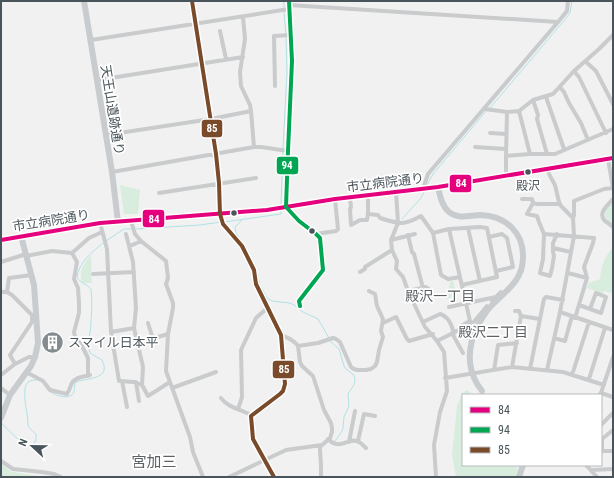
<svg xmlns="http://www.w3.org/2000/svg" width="614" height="478" font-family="'Roboto Condensed','Noto Sans JP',sans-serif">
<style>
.green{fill:#d8edde}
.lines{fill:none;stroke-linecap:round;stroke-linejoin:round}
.stream{stroke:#b1e1e6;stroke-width:1}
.street{stroke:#c9cbcc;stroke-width:4}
.secondary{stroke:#c9ccce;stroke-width:6}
.secondary-bridge{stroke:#c9ccce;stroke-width:6}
.bus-1-casing{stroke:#fff;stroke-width:7}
.bus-2-casing{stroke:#fff;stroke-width:7}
.bus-3-casing{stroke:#fff;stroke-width:7}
.bus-1{stroke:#e5007d;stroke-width:4}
.bus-2{stroke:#00a651;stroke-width:4}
.bus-3{stroke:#7a4b2a;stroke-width:4}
.bus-dot{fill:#4a555b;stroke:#fff;stroke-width:1.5}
.labels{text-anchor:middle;stroke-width:3.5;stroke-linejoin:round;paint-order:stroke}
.bus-label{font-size:12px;fill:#4a555b;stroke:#fff}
.street-label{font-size:13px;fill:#4a555b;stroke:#fff}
.poi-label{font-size:13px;fill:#4a555b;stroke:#fff;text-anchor:start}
.neighbourhood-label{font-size:14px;fill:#5d6164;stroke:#fff}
.quarter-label{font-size:15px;fill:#5d6164;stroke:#fff}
.line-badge{stroke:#fff;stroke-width:1.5}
.badge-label{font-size:11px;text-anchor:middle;font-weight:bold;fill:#fff}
</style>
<rect width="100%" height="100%" fill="#f1f1f1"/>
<!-- green -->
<path class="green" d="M120 185 140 190 138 214H124Z
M613 202V225C603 218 601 209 613 202Z
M613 247V292L611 293 604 291 603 294 587 288 589 283 600 279C601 266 604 258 613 247Z
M91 255 92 283H85L82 282C78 272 84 263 91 255Z
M453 281 457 296 445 299 450 284 449 282Z
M467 390 474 395H463V465H518L516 477H456L452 455 457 406 462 393Z
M1 464 12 472 44 477H1Z"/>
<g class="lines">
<!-- stream -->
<path class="stream" d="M284 1V9
M284 12 286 35
M490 108 562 23 570 13 572 1
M283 148 287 72 286 38
M427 185 433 174 487 110
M281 204 283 152
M402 219 421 198 424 192
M242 220 235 227 236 233 245 246 256 269 260 285 267 298 272 301 290 303 294 305 303 312 318 319 329 338
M224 222 281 214V210
M136 229 200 225 221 222
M106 241 124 229H131
M330 341 339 349 344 366 346 369 354 375C357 384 352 387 348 394L349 406 344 417 343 428 342 431 335 441
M46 387C49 394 66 400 72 395 76 391 73 386 76 382 83 379 103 379 104 370 105 366 103 363 102 360L90 353C87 342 91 332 91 321 92 310 92 300 91 289 87 284 81 283 77 278 78 263 92 252 103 243
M1 422 3 425 20 441 27 445H33L36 440V434C31 430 27 427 28 421 27 411 21 388 28 382 31 380 34 380 38 380"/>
<!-- street -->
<path class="street" d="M192 1 216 154 219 183 220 214 223 224 242 246 254 270 256 284 281 335 285 384 283 391 280 394 251 416 253 439 274 477
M289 5 558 22
M220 31 226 59
M91 40 289 9
M585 61 596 71 613 104
M574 71 579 77 606 133
M98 80 243 57
M275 86 274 36 291 35
M560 87 564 92 569 103 581 123 588 140
M546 97 564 149
M533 100 538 115 537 119 547 154
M485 109 507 112 519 111 533 100 553 94 574 71 599 49 613 35
M251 111 254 147
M519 111 530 154H555L613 129
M490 133 506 134
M106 135 211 119 251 111 250 105 241 86 240 72 245 39 243 17
M475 147 506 149
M506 156 530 154
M608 159 613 188
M112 172 254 147H261L288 151
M506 176V156L507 112
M423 189 428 174 558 22 567 11 568 1
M396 192 398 223 391 240 392 250 397 261 396 269 403 277 408 291 425 327 437 341 444 352 447 391 440 412 434 445 436 477
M159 193 256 178
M350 198 351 207 350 209 351 225 360 220H367L368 213V196
M522 199H532L533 203 537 204H560
M613 199C608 205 597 213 605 221 608 223 611 225 613 227
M533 203 527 214 537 216 539 222 544 234 543 259 540 273 550 276 552 268 554 256 553 252V243L557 234
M286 207 299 221 316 234 320 238 323 270 299 301 300 306
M368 214 378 215 380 218C399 224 403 226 421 216L433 233 441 275 448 279 460 277
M573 218 574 215V201L604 189 613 188
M131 221 135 234 141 241 166 261 168 278 166 284 173 303V308L168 334 166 371 190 437 193 452 203 477
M100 223 107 249 111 332 119 381 134 382 142 385 148 396 170 382
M468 228 480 281
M449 229 470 321 461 326 462 328
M433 233 449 229 480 227 487 228 497 277 462 285
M126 234 133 262 136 308 134 328 143 367 142 385
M316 234 336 231 338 229 335 199
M544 234 594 238 593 243 584 267 587 278 575 318
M408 235 412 252 414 254 423 288
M489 237 502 234 507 238 513 267 496 271
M391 240 415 234
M130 246 141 241
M553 248 571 252
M72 253 77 262 74 279 78 288 79 303V313L74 332 75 337 82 346 88 358V376
M26 256 52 251 72 253 89 238 102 232
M1 262 26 254
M360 272 365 269V267L392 250
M568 273 587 278
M93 274 134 272
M408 291 426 287 430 290
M1 292H7L12 295 33 316
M7 292 9 278 32 275
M492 301 501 292
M579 305 601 313 606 297 596 293 590 309
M449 307 496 297
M515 311H519L521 316
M560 312 613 330
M423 322 440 314C449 317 451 324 454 333
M148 323 153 339
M383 323 396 317 407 339 409 341 433 334
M111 332 134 328
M452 333 463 353
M281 335C288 338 294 340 298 346L300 362 302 366 313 376 324 410 331 423 332 428V432L330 438 320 447V450L321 465V477
M554 338 565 341 572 316
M437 341 459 330 467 324 473 323 487 306
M137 343 168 334
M298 346 318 343 333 338 336 339 340 342 351 367 354 369 357 370H366L371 369 375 366 377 362 379 350 383 337 381 331 383 319 377 306 375 294 369 291
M15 364 10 355 32 322V315
M512 367 521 316 540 319
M530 369 544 299 546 297 563 300
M494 370 498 345 517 343
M547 370 560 312 574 236 573 218 561 206 559 202 555 185 550 176 547 169
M26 372 43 381 50 390 67 394C69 391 70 388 71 385 74 377 83 377 90 375
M1 375 15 364 29 357H35
M572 375 589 322
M445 378 512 367 563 372 604 385
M589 379 605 328
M122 381 127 407
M136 382 139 401
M1 388 10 395
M172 388 216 372
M601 393 613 397
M599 395 601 393 613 357
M221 398C227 407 240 409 249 414L251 416
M238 409 242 397 241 350 256 318 265 310 269 309
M601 425 613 413
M613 430 602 439V451H613
M328 439C341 452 348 436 359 442 361 443 364 446 366 448
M358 441 364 414 375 416
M349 442 355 411
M1 461 13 469 42 472 54 474 61 477
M586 465 597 477
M591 470 613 469
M229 477 286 450 322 445"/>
<!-- secondary -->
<path class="secondary" d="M84 1 112 172 118 222
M438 187C440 196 442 206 449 212 459 220 470 215 481 215 506 216 524 233 523 258 523 280 506 291 492 305 484 313 479 323 474 333
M286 207 288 151 292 61 289 1
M1 240 100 223 267 210 335 199 438 187 613 158
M1 418 10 395 31 366 35 357 38 343 36 313 34 285 21 236
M519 477 523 465"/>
<!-- secondary-bridge -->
<path class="secondary-bridge" d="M474 333C467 355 468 373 482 391"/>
<defs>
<path id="bus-1" d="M1 240 100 223 267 210 335 199 438 187 613 158"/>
<path id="bus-2" d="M289 1 292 61 288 151 286 207 299 221 316 234 320 238 323 270 299 301 300 306"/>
<path id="bus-3" d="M192 1 216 154 219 183 220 214 223 224 242 246 254 270 256 284 281 335 285 384 283 391 280 394 251 416 253 439 274 477"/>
</defs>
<!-- bus-1 casing -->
<use href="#bus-1" class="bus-1-casing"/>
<!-- bus-2 casing -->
<use href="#bus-2" class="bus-2-casing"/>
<!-- bus-3 casing -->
<use href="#bus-3" class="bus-3-casing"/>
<!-- bus-1 -->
<use href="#bus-1" class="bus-1"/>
<!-- bus-2 -->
<use href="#bus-2" class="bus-2"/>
<!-- bus-3 -->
<use href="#bus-3" class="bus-3"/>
</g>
<!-- icons -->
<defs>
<symbol id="building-disc" viewBox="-11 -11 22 22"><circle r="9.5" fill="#848c90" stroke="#fff"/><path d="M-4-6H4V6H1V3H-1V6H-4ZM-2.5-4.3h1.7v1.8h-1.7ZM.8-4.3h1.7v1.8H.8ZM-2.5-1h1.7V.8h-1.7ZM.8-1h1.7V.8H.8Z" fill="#fff"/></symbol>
</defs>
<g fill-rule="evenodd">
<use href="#building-disc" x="40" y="330" width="25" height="25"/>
</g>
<!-- markers -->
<g class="bus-dot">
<circle cx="528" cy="172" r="3.5"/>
<circle cx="234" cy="213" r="3.5"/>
<circle cx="312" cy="231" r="3.5"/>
</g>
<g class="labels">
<!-- bus labels -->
<g class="bus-label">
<text x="528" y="190">殿沢</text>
</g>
<!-- street labels -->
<g class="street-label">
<text transform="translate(113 110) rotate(81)" y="5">天王山遺跡通り</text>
<text transform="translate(385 182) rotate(-7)" y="5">市立病院通り</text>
<text transform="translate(51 220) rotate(-9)" y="5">市立病院通り</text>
</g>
<!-- poi labels -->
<g class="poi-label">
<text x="68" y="347">スマイル日本平</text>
</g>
<!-- neighbourhood labels -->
<g class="neighbourhood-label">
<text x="440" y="301">殿沢一丁目</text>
<text x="493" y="337">殿沢二丁目</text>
</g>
<!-- quarter labels -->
<g class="quarter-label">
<text x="154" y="467">宮加三</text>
</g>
</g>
<g class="line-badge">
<rect x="201" y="119" width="22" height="19" rx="4" fill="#7a4b2a"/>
<rect x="276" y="156" width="23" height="19" rx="4" fill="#00a651"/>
<rect x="449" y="174" width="23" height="19" rx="4" fill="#e5007d"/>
<rect x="142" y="209" width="23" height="19" rx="4" fill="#e5007d"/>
<rect x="272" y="360" width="23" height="19" rx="4" fill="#7a4b2a"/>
</g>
<g class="badge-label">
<text x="212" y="132">85</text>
<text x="287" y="169">94</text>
<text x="461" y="187">84</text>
<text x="154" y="223">84</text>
<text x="284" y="373">85</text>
</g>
<!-- border -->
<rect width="614" height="478" fill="none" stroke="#4a555b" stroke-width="4"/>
<!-- legend -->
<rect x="462" y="394" width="140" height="72" fill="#ffffff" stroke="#b7bbbd"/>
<rect x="470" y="407" width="20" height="6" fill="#e5007d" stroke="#b7bbbd"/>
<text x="498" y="414" font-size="12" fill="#4a555b">84</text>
<rect x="470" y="427" width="20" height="6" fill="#00a651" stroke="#b7bbbd"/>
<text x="498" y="434" font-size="12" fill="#4a555b">94</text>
<rect x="470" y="447" width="20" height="6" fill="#7a4b2a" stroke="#b7bbbd"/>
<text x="498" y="454" font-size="12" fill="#4a555b">85</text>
<!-- north arrow -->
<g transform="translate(32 446) rotate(292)" stroke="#ffffff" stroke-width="3" paint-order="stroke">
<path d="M0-3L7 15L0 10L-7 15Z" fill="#4a555b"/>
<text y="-6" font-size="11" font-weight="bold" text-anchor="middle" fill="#4a555b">N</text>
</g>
</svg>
